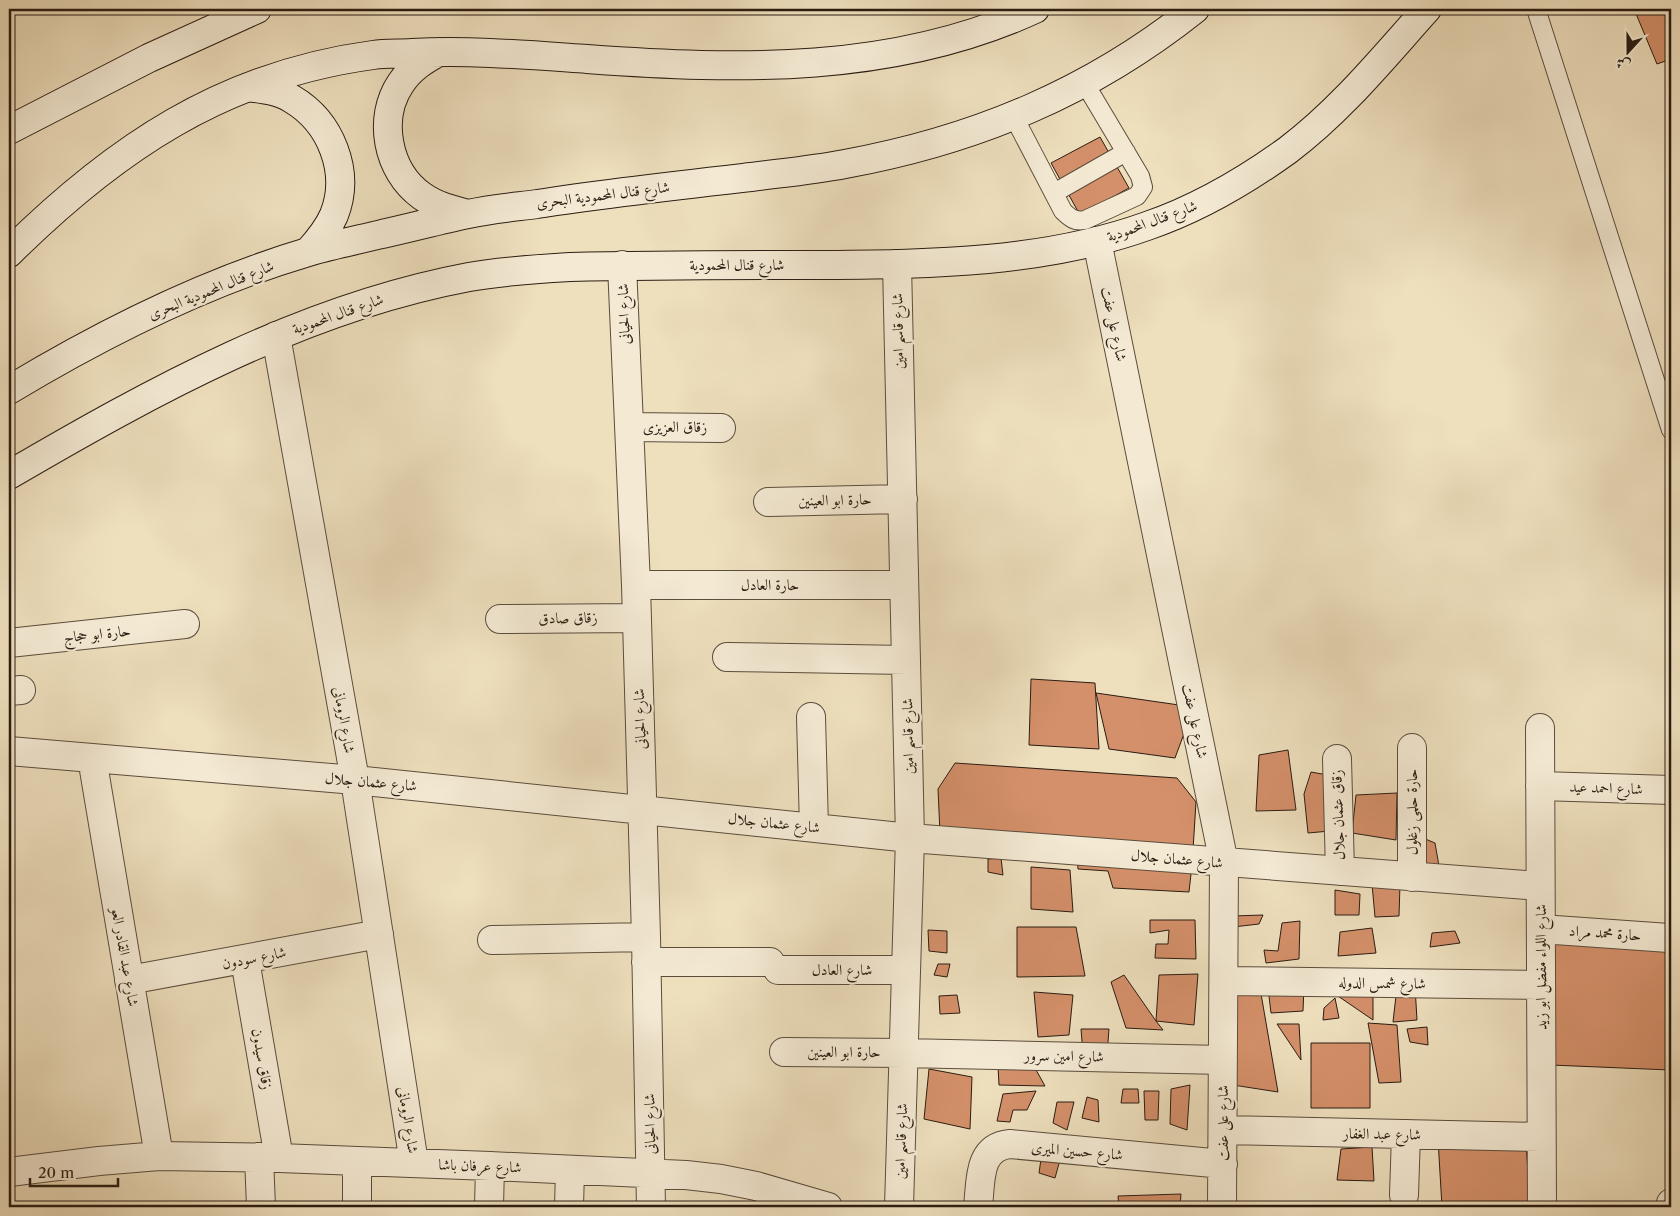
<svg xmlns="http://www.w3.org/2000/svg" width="1680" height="1216" font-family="'Libre Caslon Text',Amiri,serif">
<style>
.building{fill:#d4906a;stroke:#2a1c12}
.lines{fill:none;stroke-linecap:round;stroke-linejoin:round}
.lane-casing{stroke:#5b4d3d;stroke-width:20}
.street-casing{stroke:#5b4d3d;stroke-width:30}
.secondary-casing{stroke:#2a1c12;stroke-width:30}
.lane{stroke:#f4ead4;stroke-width:18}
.street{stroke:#f4ead4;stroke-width:28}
.secondary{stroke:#f4ead4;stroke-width:28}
.labels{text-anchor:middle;stroke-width:4.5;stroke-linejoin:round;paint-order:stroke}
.street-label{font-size:15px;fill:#2a1c12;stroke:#f4ead4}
</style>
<rect width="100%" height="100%" fill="#eedfbd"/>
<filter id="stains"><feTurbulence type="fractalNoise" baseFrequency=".004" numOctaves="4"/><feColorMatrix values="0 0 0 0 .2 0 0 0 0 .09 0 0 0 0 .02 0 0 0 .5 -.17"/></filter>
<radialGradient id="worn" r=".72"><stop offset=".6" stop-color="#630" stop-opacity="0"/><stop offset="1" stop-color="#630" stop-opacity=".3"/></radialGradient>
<!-- building -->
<path class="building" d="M1634 9H1671V59L1657 64Z
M1100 137 1129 188 1080 215 1051 163Z
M1031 679 1095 683 1099 749 1029 745Z
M1096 693 1179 705 1185 731 1175 758 1109 749Z
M1288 750 1296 810 1256 811 1259 755Z
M955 763 1177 778 1196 802 1193 850 940 833 938 789Z
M1311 772 1333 776 1330 831 1308 833 1304 794Z
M1397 793 1396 840 1352 833 1356 795Z
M1423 838 1435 843 1439 866 1422 865Z
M1077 854 1192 865 1189 892 1113 888 1108 871 1078 869Z
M1001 858 1003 875 988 872V859Z
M1031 867 1070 870 1073 912 1031 909Z
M1372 884H1400L1399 916 1375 917Z
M1335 890 1360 894 1359 915H1335Z
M1263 915 1259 924 1233 927V916Z
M1150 920H1195L1196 959 1155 958 1156 944H1168L1169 930 1150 933Z
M1300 921 1299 959 1266 963 1264 950 1278 951 1282 923Z
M1017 927H1076L1085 976 1017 977Z
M1372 928 1376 953 1338 956 1340 932Z
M928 930 947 931V953L929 951Z
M1455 931 1460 943 1430 947 1432 933Z
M1551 943 1671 947 1670 1070 1551 1065Z
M938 964H950L947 977 934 975Z
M1198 974 1194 1025 1156 1021 1159 975Z
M1124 975 1156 1021 1163 1030 1126 1028 1111 982Z
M1227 984 1260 988 1278 1092 1233 1085Z
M1304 986 1303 1011 1271 1013 1268 988Z
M1415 986 1417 1020 1393 1022 1397 987Z
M1034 992 1073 995 1069 1035 1038 1037Z
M1335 994 1373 995V1020Z
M957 995 960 1013 940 1014 939 996Z
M1335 998 1339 1018 1323 1020 1324 1008Z
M1368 1023 1397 1025 1401 1082 1379 1083Z
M1277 1024H1299L1301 1060Z
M1427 1027 1428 1045 1410 1042 1407 1029Z
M1081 1029H1109L1107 1055 1083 1054Z
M1311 1043H1370V1108H1311Z
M998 1066 1035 1068 1045 1086 999 1085Z
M929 1069 972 1077 970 1129 924 1119Z
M1190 1085 1187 1130 1170 1124 1171 1089Z
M1123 1089H1138L1139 1103H1121Z
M1036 1091 1027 1110H1013L1010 1122 997 1121 1003 1094Z
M1144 1091H1159L1158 1120H1145Z
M1087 1097 1098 1100 1099 1122 1082 1118Z
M1057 1102H1074L1067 1130 1053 1123Z
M1438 1139 1526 1141 1530 1207H1442Z
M1372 1147 1374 1181 1337 1180 1341 1149Z
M1042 1152 1060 1160 1055 1178 1039 1173Z
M1181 1194 1180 1207H1119L1118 1196Z
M1285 1203V1207H1236V1204Z"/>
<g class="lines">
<defs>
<path id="lane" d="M1536 9 1671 430
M1014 117 1063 211C1070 218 1075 222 1085 220L1137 196 1143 187 1140 176 1084 82
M1054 193 1126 152"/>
<path id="street" d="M1097 241 1224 863 1222 1207
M897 264 910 838 899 1207
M622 265 636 585 646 937 651 1207
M276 336 355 780 414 1163
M629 427 721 428
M768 502 903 499
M636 585H904
M500 619 637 618
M9 643 185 624
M727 657 906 660
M9 691 21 690
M811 717 814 827
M1540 728 1542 1207
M9 751 355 780 910 838 1540 886
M92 758 159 1156
M1337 759 1340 871
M1540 786 1671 790
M1412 877V748
M1541 929 1669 938
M492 940 646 937
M245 960 279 1158
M646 962H770
M778 970H906
M129 980 379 934
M1224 981 1541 985
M784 1052 904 1053 1223 1060
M1223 1130 1541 1137
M259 1157 261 1207
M357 1161V1207
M9 1172 99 1161 159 1156 279 1158 490 1166 686 1175 721 1179 756 1186 828 1207
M1404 1195 1406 1134
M489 1207 490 1166
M569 1207 570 1170
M978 1207C981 1182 977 1147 1010 1144L1223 1164
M1670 1207 1671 1203"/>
<path id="secondary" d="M439 52C424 60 411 68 401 83 377 118 387 171 422 196 436 206 452 210 468 214
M248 87C264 89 279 91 292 99 331 122 351 172 334 215 328 229 318 241 308 252
M9 130 149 58 257 9
M9 253C114 149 223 75 373 55 386 53 399 54 412 53 471 50 529 55 587 59 739 70 894 74 1035 9
M9 390C102 334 203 283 308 252 332 245 357 240 382 234 410 228 439 220 468 214 491 209 514 207 537 204 608 193 680 185 751 177 782 173 814 170 845 164 976 140 1091 92 1195 9
M9 475C153 391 303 308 469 277 502 271 536 269 570 267 652 265 734 265 816 265 927 264 1041 264 1147 226 1197 209 1245 181 1288 150 1341 110 1383 58 1427 9"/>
</defs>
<!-- lane casing -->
<use href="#lane" class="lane-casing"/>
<!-- street casing -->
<use href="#street" class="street-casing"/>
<!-- secondary casing -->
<use href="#secondary" class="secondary-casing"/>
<!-- lane -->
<use href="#lane" class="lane"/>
<!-- street -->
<use href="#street" class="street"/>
<!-- secondary -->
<use href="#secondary" class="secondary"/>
</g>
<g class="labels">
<!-- street labels -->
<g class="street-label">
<text transform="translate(603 195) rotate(-7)" y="5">شارع قنال المحمودية البحرى</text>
<text transform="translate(1152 221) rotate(-20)" y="5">شارع قنال المحمودية</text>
<text x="737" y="270">شارع قنال المحمودية</text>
<text transform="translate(211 290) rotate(-22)" y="5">شارع قنال المحمودية البحرى</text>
<text transform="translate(338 314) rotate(-19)" y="5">شارع قنال المحمودية</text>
<text transform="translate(624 314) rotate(-92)" y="5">شارع الحيانى</text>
<text transform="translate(1114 324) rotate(78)" y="5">شارع على عفت</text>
<text transform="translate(898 331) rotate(-91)" y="5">شارع قاسم امين</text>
<text x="675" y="432">زقاق العزيزى</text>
<text transform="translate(835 500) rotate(-1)" y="5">حارة ابو العينين</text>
<text x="770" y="590">حارة العادل</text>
<text transform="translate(568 618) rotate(-1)" y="5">زقاق صادق</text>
<text transform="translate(97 634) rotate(-6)" y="5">حارة ابو حجاج</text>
<text transform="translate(640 719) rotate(-92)" y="5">شارع الحيانى</text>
<text transform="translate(344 720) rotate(80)" y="5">شارع الرومانى</text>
<text transform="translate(1195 721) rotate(78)" y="5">شارع على عفت</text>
<text transform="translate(908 736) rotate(-91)" y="5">شارع قاسم امين</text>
<text transform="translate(371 782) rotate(5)" y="5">شارع عثمان جلال</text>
<text transform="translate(1606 788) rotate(2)" y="5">شارع احمد عيد</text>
<text transform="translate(1412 812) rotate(-90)" y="5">حارة حلمى زغلول</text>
<text transform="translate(1338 815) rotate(-92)" y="5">زقاق عثمان جلال</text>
<text transform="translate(774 823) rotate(6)" y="5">شارع عثمان جلال</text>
<text transform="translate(1177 859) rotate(5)" y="5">شارع عثمان جلال</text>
<text transform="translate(1605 933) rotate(4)" y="5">حارة محمد مراد</text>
<text transform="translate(125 957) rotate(80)" y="5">شارع عبد القادر العو</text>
<text transform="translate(254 958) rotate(-11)" y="5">شارع سودون</text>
<text transform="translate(1541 967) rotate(-90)" y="5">شارع اللواء مفضل ابو زيد</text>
<text x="842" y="975">شارع العادل</text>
<text transform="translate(1382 983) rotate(1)" y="5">شارع شمس الدوله</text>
<text x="844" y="1057">حارة ابو العينين</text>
<text transform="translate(1064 1056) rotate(1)" y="5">شارع امين سرور</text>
<text transform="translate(262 1059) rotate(80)" y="5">زقاق سيدون</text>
<text transform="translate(408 1120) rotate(81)" y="5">شارع الرومانى</text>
<text transform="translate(1223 1123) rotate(-90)" y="5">شارع على عفت</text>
<text transform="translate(650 1124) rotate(-91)" y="5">شارع الحيانى</text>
<text transform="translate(1382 1134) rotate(1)" y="5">شارع عبد الغفار</text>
<text transform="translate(901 1141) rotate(-88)" y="5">شارع قاسم امين</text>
<text transform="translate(1077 1151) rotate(5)" y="5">شارع حسين الميرى</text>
<text transform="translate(480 1166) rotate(2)" y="5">شارع عرفان باشا</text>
</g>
</g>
<!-- margin -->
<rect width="1680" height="1216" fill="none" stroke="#eedfbd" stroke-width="30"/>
<rect x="10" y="10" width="1660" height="1196" fill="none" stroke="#2a1c12" stroke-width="2.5"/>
<rect x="15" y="15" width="1650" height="1186" fill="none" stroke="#2a1c12"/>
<!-- north arrow -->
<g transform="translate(1628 52) rotate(201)" stroke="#f4ead4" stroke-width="4" paint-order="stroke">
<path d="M0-4L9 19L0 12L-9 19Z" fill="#2a1c12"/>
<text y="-8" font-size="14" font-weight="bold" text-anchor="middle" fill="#2a1c12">ش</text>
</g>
<!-- scale -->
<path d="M30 1178v8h88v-8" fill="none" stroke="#2a1c12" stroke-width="2.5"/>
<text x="38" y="1178" font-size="15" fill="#2a1c12" stroke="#f4ead4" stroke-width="4" paint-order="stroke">20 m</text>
<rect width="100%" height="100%" filter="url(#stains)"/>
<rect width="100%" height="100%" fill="url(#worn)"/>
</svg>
